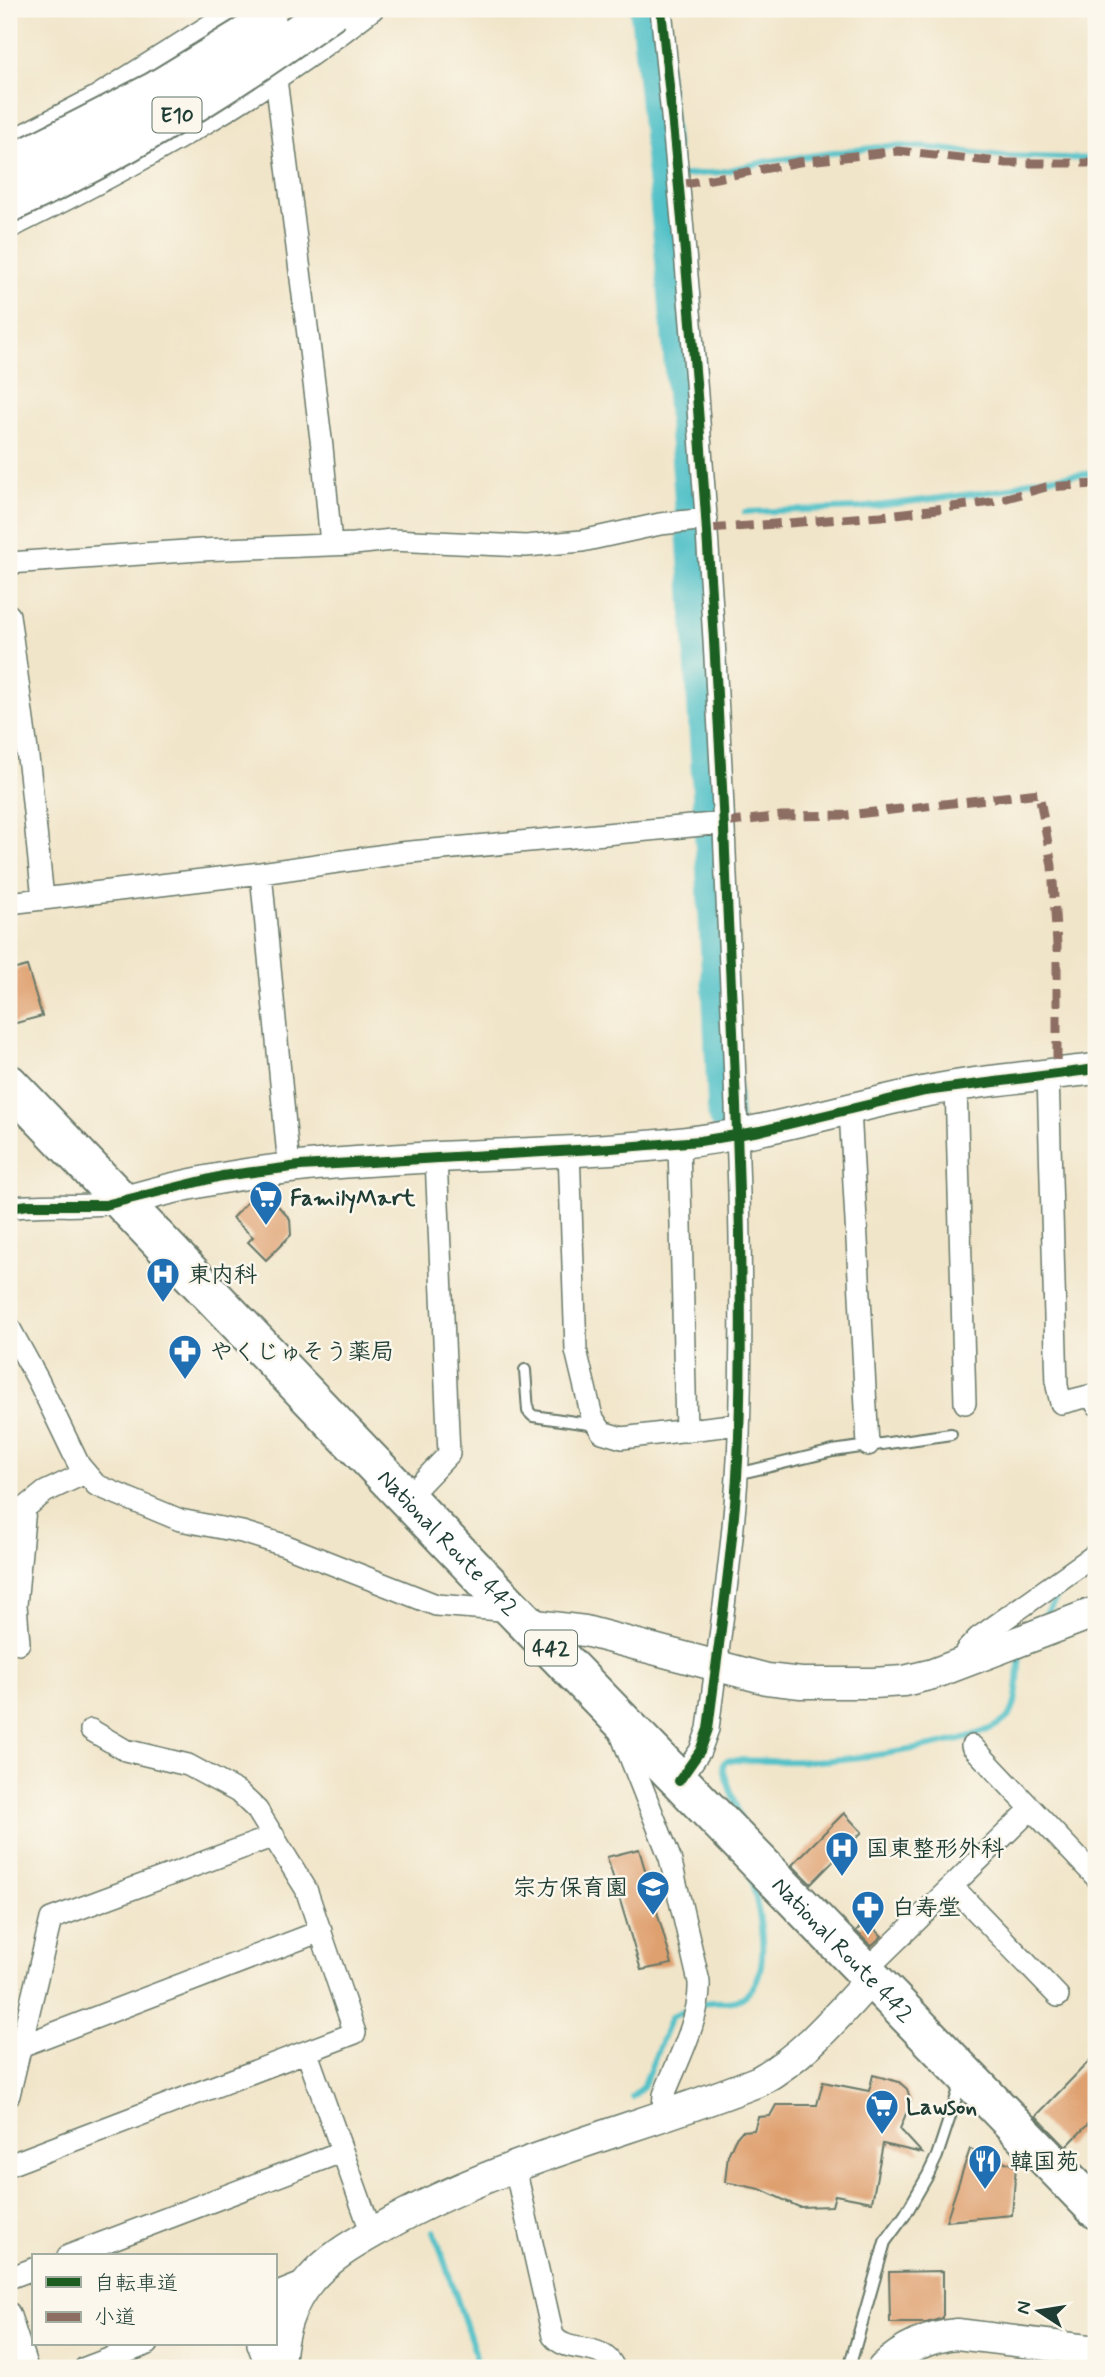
<svg xmlns="http://www.w3.org/2000/svg" width="1105" height="2377" font-family="Mynerve,'Klee One',sans-serif">
<style>
.lines{fill:none;stroke-linecap:round;stroke-linejoin:round}
.stream{stroke:#53c1c8;stroke-width:6}
.river{stroke:#53c1c8;stroke-width:35}
.building{fill:#dfa070}
.lane-casing{stroke:#687868;stroke-width:14}
.street-casing{stroke:#687868;stroke-width:24}
.secondary-casing{stroke:#687868;stroke-width:33}
.highway-casing{stroke:#687868;stroke-width:42}
.lane{stroke:#fff;stroke-width:10}
.street{stroke:#fff;stroke-width:21}
.secondary{stroke:#fff;stroke-width:30}
.highway{stroke:#fff;stroke-width:38}
.highway-bridge-casing{stroke:#687868;stroke-width:42;stroke-linecap:butt}
.highway-bridge{stroke:#fff;stroke-width:38}
.quiet{stroke:#8d6e63;stroke-width:9;stroke-dasharray:18 9;stroke-linecap:butt}
.cycleway-casing{stroke:#fbf7ec;stroke-width:15}
.cycleway{stroke:#1b5e20;stroke-width:10}
.labels{text-anchor:middle;stroke-width:5;stroke-linejoin:round;paint-order:stroke}
.shield{fill:#fbf7ec;stroke:#61756b;stroke-width:2}
.shield-label{font-size:21px;font-weight:bold;fill:#1f3d34}
.poi-label{font-size:23px;font-weight:bold;fill:#1f3d34;stroke:#fbf7ec;text-anchor:start}
.street-label{font-size:23px;fill:#1f3d34;stroke:#fbf7ec}
</style>
<rect width="100%" height="100%" fill="#fbf7ec"/>
<filter id="ink" filterUnits="userSpaceOnUse"><feTurbulence type="fractalNoise" baseFrequency=".0143" numOctaves="2"/><feDisplacementMap in="SourceGraphic" scale="14" xChannelSelector="R" yChannelSelector="G"/><feConvolveMatrix kernelMatrix="1 2 1 2 8 2 1 2 1" color-interpolation-filters="sRGB"/></filter>
<filter id="wash" filterUnits="userSpaceOnUse"><feTurbulence type="fractalNoise" baseFrequency=".00686" numOctaves="4" result="noise"/><feDisplacementMap in="SourceGraphic" scale="28" xChannelSelector="R" yChannelSelector="G"/><feGaussianBlur stdDeviation="1.57" result="paint"/><feColorMatrix in="noise" values="0 0 0 0 0 0 0 0 0 0 0 0 0 0 0 0 0 1.4 0 .05"/><feComposite in="paint" operator="in"/></filter>
<g filter="url(#wash)">
<rect width="100%" height="100%" fill="#f1e5c9"/>
<g class="lines">
<!-- stream -->
<path class="stream" d="M665 177 721 172 769 161 887 146 923 147 1003 156 1096 159
M745 512 860 508 1004 490 1034 479 1096 473
M1040 1623 1063 1588
M741 1820 724 1772 723 1764 727 1760C756 1760 784 1762 813 1761 850 1760 987 1744 1009 1716 1019 1705 1018 1669 1020 1654L1022 1649
M703 2004C715 1999 730 2005 740 1999 777 1979 759 1907 750 1875
M632 2097 643 2087 671 2017 693 2008
M434 2231 475 2352V2368"/>
<!-- river -->
<path class="river" d="M647 9C689 377 709 746 725 1116"/>
</g>
<g id="blocks">
<!-- building -->
<path class="building" d="M27 966 42 1016 9 1025V971Z
M267 1194 290 1219 291 1235 266 1260 248 1242 253 1237 232 1218 253 1196Z
M844 1813 862 1832 811 1884 792 1865Z
M639 1849 672 1964 641 1970 607 1857Z
M866 1921 882 1936 871 1946 856 1931Z
M1096 2054V2116L1066 2147 1036 2116Z
M873 2075 899 2082 907 2089 911 2101 900 2129 922 2153 883 2144 872 2202 835 2195 832 2206 799 2207 760 2189 725 2182 728 2155 735 2139 742 2131 754 2130 758 2117 770 2116 776 2105H817L823 2082 869 2091Z
M970 2149 1016 2166 1012 2215 946 2221Z
M943 2271V2318L926 2323H890L889 2272Z"/>
</g>
</g>
<g filter="url(#ink)">
<use href="#blocks" fill-opacity="0" stroke="#687868" stroke-width="2"/>
<g class="lines">
<defs>
<path id="lane" d="M525 1370 528 1411 533 1416 596 1425
M737 1474 833 1451 951 1434
M849 2368 885 2242 905 2215 928 2175 937 2156 961 2083"/>
<path id="street" d="M661 9C693 305 715 601 727 899 735 1078 745 1257 739 1436 736 1534 720 1632 708 1729L700 1751 679 1781
M275 45 276 79 322 447 331 544
M9 142 96 97 236 9
M9 228C136 166 261 97 373 9
M9 563 200 550 354 544 392 540 526 546 582 541 660 524 707 519
M9 615 30 773 43 899
M261 873 289 1167
M9 903 261 873 400 853 724 823
M1048 1075 1057 1386 1061 1403 1093 1395 1096 1404
M956 1086 965 1403
M850 1109 868 1445
M679 1143 686 1431
M569 1150 576 1350 592 1417 602 1432 622 1438 739 1424
M9 1208C46 1202 84 1209 122 1202
M9 1327 38 1380 79 1465 96 1485 180 1520 242 1532 284 1545 436 1605 514 1611
M406 1499 449 1454 436 1158
M9 1510 25 1508 45 1492 85 1473
M19 1643 16 1605 25 1508
M969 1661 966 1651 978 1638 1096 1554
M621 1734 670 1858 699 1982C701 2017 677 2062 664 2095L663 2107 665 2115
M972 1746 1096 1877
M952 1886 1058 1996
M864 1972 1031 1809
M21 2046 321 1931
M307 2053 372 2234
M9 2095 51 1919 274 1836
M9 2165 355 2033 306 1889 257 1810 238 1792 188 1765 125 1750 91 1730
M515 2168 553 2336C569 2356 602 2340 614 2368
M68 2256 341 2152
M9 2278 33 2269
M275 2294 310 2280
M9 2313 27 2368
M258 2344 267 2368
M85 2368 148 2344"/>
<path id="secondary" d="M122 1202C303 1146 493 1163 679 1143 763 1134 841 1109 923 1092 980 1080 1039 1076 1096 1069
M527 1624 585 1631 767 1679 801 1683H873L904 1681 933 1674 1096 1612
M279 2368C280 2337 289 2304 310 2280 330 2256 357 2242 383 2227 498 2161 636 2130 759 2081 804 2056 837 2016 871 1979
M883 2368C902 2349 931 2336 957 2334L1096 2351"/>
<g id="highway">
<path id="s1" d="M9 1084 508 1604 1096 2209"/>
</g>
</defs>
<!-- lane casing -->
<use href="#lane" class="lane-casing"/>
<!-- street casing -->
<use href="#street" class="street-casing"/>
<!-- secondary casing -->
<use href="#secondary" class="secondary-casing"/>
<!-- highway casing -->
<use href="#highway" class="highway-casing"/>
<!-- lane -->
<use href="#lane" class="lane"/>
<!-- street -->
<use href="#street" class="street"/>
<!-- secondary -->
<use href="#secondary" class="secondary"/>
<!-- highway -->
<use href="#highway" class="highway"/>
<defs>
<path id="highway-bridge" d="M9 166 156 91 267 23
M9 203C124 151 231 83 333 9"/>
</defs>
<!-- highway-bridge casing -->
<use href="#highway-bridge" class="highway-bridge-casing"/>
<!-- highway-bridge -->
<use href="#highway-bridge" class="highway-bridge"/>
<!-- quiet -->
<path class="quiet" d="M680 185 799 162 898 151 1007 163H1096
M708 529 881 516 992 502 1046 487 1096 484
M724 823 781 816 848 815 1039 793 1052 866 1057 945V1074"/>
<defs>
<path id="cycleway" d="M661 9C693 305 715 601 727 899 735 1078 745 1257 739 1436 736 1534 720 1632 708 1729L700 1751 679 1781
M9 1208 28 1205H105L222 1176 300 1166 611 1148 700 1141 760 1131 925 1091 1096 1069"/>
</defs>
<!-- cycleway casing -->
<use href="#cycleway" class="cycleway-casing"/>
<!-- cycleway -->
<use href="#cycleway" class="cycleway"/>
</g>
</g>
<!-- icons -->
<defs>
<symbol id="supermarket-pin" viewBox="-11 -11 22 30"><path d="M0 17L-7.5 6A9.5 9.5 0 1 1 7.5 6Z" fill="#1f6fb2" stroke="#fbf7ec"/><path d="M-6-5.5h2.5l.6 2H6L4.5 2H-2.5L-4.4-4H-6ZM-1.5 3.2a1.3 1.3 0 1 0 .1 0ZM3 3.2a1.3 1.3 0 1 0 .1 0Z" fill="#fff"/></symbol>
<symbol id="hospital-pin" viewBox="-11 -11 22 30"><path d="M0 17L-7.5 6A9.5 9.5 0 1 1 7.5 6Z" fill="#1f6fb2" stroke="#fbf7ec"/><path d="M-5-5h3v3.5h4V-5h3V5h-3V1.5h-4V5h-3Z" fill="#fff"/></symbol>
<symbol id="pharmacy-pin" viewBox="-11 -11 22 30"><path d="M0 17L-7.5 6A9.5 9.5 0 1 1 7.5 6Z" fill="#1f6fb2" stroke="#fbf7ec"/><path d="M-2-6h4v4h4v4h-4v4h-4v-4h-4v-4h4Z" fill="#fff"/></symbol>
<symbol id="school-pin" viewBox="-11 -11 22 30"><path d="M0 17L-7.5 6A9.5 9.5 0 1 1 7.5 6Z" fill="#1f6fb2" stroke="#fbf7ec"/><path d="M0-5L7-2L0 1L-7-2ZM-4 1L0 2.5L4 1V4Q0 6-4 4Z" fill="#fff"/></symbol>
<symbol id="restaurant-pin" viewBox="-11 -11 22 30"><path d="M0 17L-7.5 6A9.5 9.5 0 1 1 7.5 6Z" fill="#1f6fb2" stroke="#fbf7ec"/><path d="M-5-6h1v4h1v-4h1v4h1v-4h1v5L-1.5 .5V6h-2V.5L-5-1ZM5-6V6H3V1.5H1.5Q1.5-4 5-6Z" fill="#fff"/></symbol>
</defs>
<g fill-rule="evenodd">
<use href="#supermarket-pin" x="247" y="1178" width="38" height="52"/>
<use href="#hospital-pin" x="144" y="1255" width="38" height="52"/>
<use href="#pharmacy-pin" x="166" y="1332" width="38" height="52"/>
<use href="#hospital-pin" x="823" y="1829" width="38" height="52"/>
<use href="#school-pin" x="634" y="1868" width="38" height="52"/>
<use href="#pharmacy-pin" x="849" y="1888" width="38" height="52"/>
<use href="#supermarket-pin" x="863" y="2087" width="38" height="52"/>
<use href="#restaurant-pin" x="966" y="2142" width="38" height="52"/>
</g>
<g class="labels">
<!-- shield labels -->
<g class="shield">
<rect x="152.5" y="97.5" width="49" height="35" rx="5"/>
<rect x="525" y="1630.5" width="52" height="35" rx="5"/>
</g>
<g class="shield-label">
<text x="177" y="122">E10</text>
<text x="551" y="1655">442</text>
</g>
<!-- poi labels -->
<g class="poi-label">
<text x="290" y="1205">FamilyMart</text>
<text x="188" y="1282">東内科</text>
<text x="210" y="1359">やくじゅそう薬局</text>
<text x="866" y="1856">国東整形外科</text>
<text x="628" y="1895" text-anchor="end">宗方保育園</text>
<text x="892" y="1915">白寿堂</text>
<text x="906" y="2114">Lawson</text>
<text x="1010" y="2169">韓国苑</text>
</g>
<!-- street labels -->
<g class="street-label">
<text dy="8" stroke="none"><textPath href="#s1" startOffset="635">National Route 442</textPath></text>
<text dy="8" stroke="none"><textPath href="#s1" startOffset="1202">National Route 442</textPath></text>
</g>
</g>
<!-- margin -->
<rect width="1105" height="2377" fill="none" stroke="#fbf7ec" stroke-width="35"/>
<!-- legend -->
<rect x="32" y="2254" width="245" height="91" fill="#fbf7ec" stroke="#a3ada2" stroke-width="2"/>
<rect x="46" y="2277" width="35" height="10" fill="#1b5e20" stroke="#a3ada2" stroke-width="2"/>
<text x="94" y="2290" font-size="21" fill="#1f3d34">自転車道</text>
<rect x="46" y="2312" width="35" height="10" fill="#8d6e63" stroke="#a3ada2" stroke-width="2"/>
<text x="94" y="2324" font-size="21" fill="#1f3d34">小道</text>
<!-- north arrow -->
<g transform="translate(1039 2311) rotate(282)" stroke="#fbf7ec" stroke-width="5" paint-order="stroke">
<path d="M0-5L12 26L0 18L-12 26Z" fill="#1f3d34"/>
<text y="-10" font-size="19" font-weight="bold" text-anchor="middle" fill="#1f3d34">N</text>
</g>
</svg>
